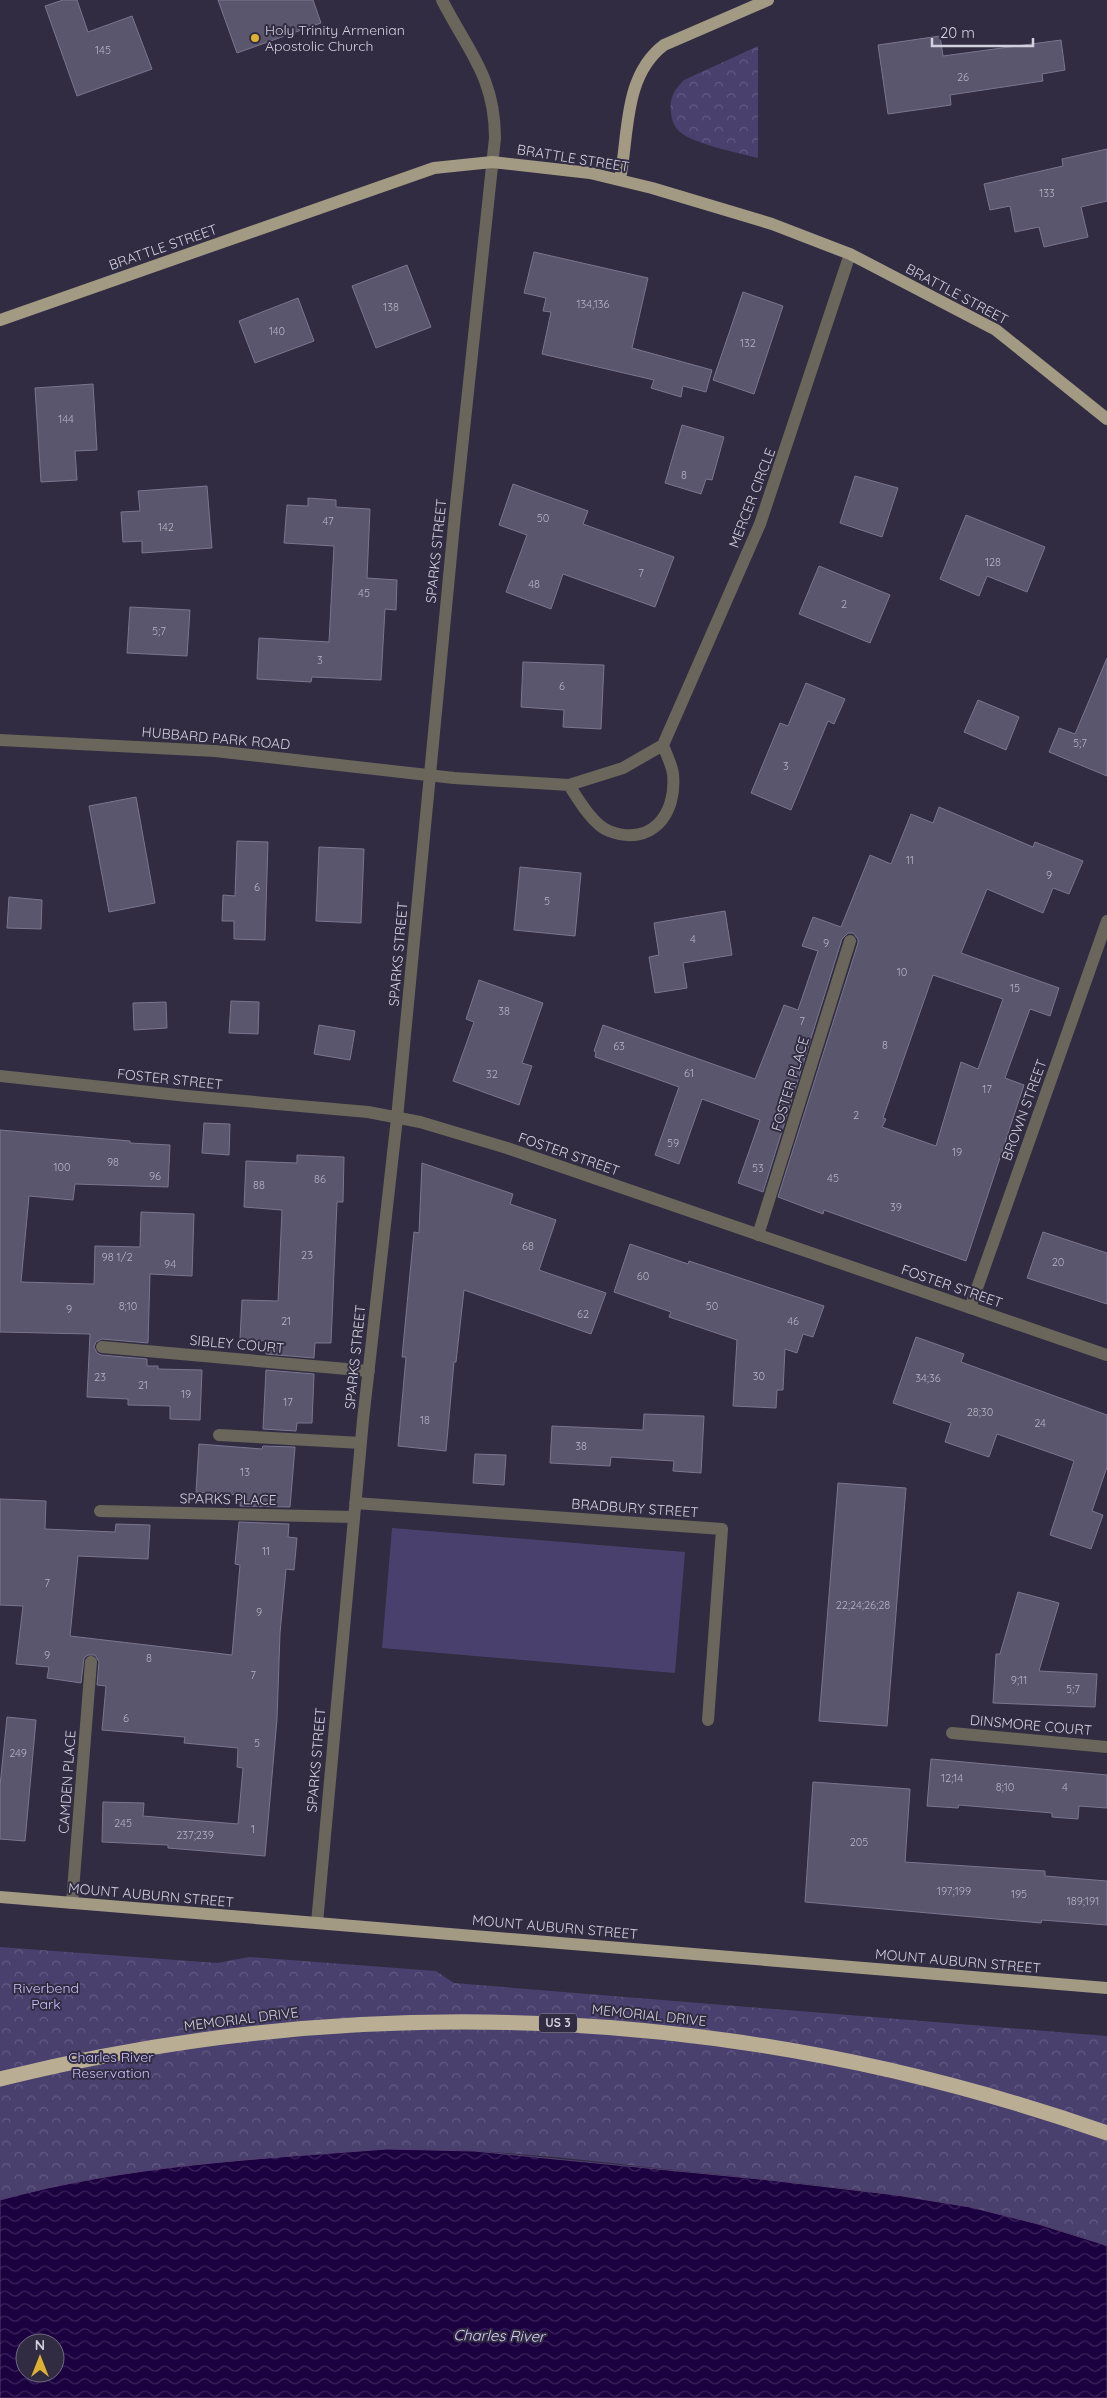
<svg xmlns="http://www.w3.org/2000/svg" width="1107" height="2398" font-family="Quicksand,sans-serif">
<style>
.grass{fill:#4a406e}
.park{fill:url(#park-crowns)}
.water{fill:url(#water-waves);stroke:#523f6f;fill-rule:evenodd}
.building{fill:#5a566e;stroke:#7a768f;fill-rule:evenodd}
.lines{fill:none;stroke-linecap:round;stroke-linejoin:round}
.minor{stroke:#6a665b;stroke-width:12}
.major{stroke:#a39a84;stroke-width:12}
.highway{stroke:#b9ae94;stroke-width:15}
.poi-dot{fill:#ddb133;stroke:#312c42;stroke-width:2}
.labels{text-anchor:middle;stroke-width:4;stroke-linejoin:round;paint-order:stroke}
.number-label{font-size:11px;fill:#b5b2c2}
.shield{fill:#312c42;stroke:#a29faf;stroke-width:1}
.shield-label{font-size:12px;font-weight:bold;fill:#d3d0de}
.poi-label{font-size:14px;fill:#d3d0de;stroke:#312c42;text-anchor:start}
.street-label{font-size:14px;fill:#d3d0de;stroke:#312c42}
.park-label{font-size:14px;fill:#cbc0fb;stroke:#312c42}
.water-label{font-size:15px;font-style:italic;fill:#d5cef6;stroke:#312c42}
</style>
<defs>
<pattern id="park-crowns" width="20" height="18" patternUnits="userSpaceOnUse" patternTransform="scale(1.25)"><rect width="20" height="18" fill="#4a406e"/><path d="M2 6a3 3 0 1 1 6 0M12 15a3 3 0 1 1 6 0" fill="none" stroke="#635b82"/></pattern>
<pattern id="water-waves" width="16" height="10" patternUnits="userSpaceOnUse" patternTransform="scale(1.25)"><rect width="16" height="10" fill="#1b0140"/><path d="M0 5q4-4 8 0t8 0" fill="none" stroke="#3b255b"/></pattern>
</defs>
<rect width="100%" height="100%" fill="#312c42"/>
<!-- grass -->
<path class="grass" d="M392 1528 685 1552 675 1673 382 1648Z"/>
<!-- park -->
<path class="park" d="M758 46V158C740 153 687 143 677 129 673 124 671 117 671 111 669 98 675 89 684 80Z
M0 1947 217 1963 249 1957 436 1971 454 1983 1107 2036V2246C981 2200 848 2188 715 2174 635 2167 555 2155 474 2151 401 2147 328 2153 255 2160 169 2168 84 2177 0 2200Z"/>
<!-- water -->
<path class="water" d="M387 2149 474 2151 769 2180 896 2195 970 2207 1038 2224 1099 2243 1107 2246V2398H0V2200C126 2165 257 2159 387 2149ZM25 2343H55V2373H25Z"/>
<!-- building -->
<path class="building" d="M63 0H77L88 32 132 16 152 69 77 96 45 6Z
M218 0H313L321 23 237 53Z
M940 36 943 56 1061 40 1065 70 1042 74 1043 81 950 95 951 105 888 114 878 45Z
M1107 149V201L1081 207 1088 237 1044 247 1039 227 1015 232 1010 206 990 210 984 184 1063 166 1062 159Z
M534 252 648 278 632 348 712 370 706 392 683 386 681 397 651 388 654 380 542 354 551 312 543 311 546 298 524 293Z
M407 265 431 327 376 348 352 286Z
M743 292 783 306 754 394 713 380Z
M298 298 314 341 255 363 239 321Z
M93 384 97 450 75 451 77 480 41 482 35 388Z
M682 425 724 437 712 480 706 479 701 494 665 483Z
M855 476 898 488 882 537 840 523Z
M513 484 588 511 583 524 674 557 655 607 563 574 551 609 506 592 527 535 499 525Z
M207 486 212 548 142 553V541L123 542 121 512 140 511 138 491Z
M308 498 336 500V507L370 509 367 578 397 580 396 610 385 609 381 680 312 677 311 682 257 679 259 638 329 642 334 546 284 543 287 505 308 506Z
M966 515 1045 547 1027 592 987 576 979 596 940 579Z
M819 566 890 595 870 643 799 614Z
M130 607 190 610 187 656 127 653Z
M1107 658V776L1049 752 1059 728 1075 734Z
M523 662 604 665 601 729 563 727 564 710 521 707Z
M806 683 845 699 834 724 828 721 791 810 751 793 780 723 788 726Z
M978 700 1019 717 1006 750 964 732Z
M136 797 155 903 109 912 89 806Z
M939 807 1033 847 1035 842 1083 861 1069 894 1053 888 1043 913 987 889 961 953 1059 988 1050 1016 1030 1009 1005 1078 1024 1085 966 1261 824 1210 823 1214 778 1197 858 943V939L853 933H848L842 939 763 1192 738 1183 760 1120 702 1099 679 1164 655 1155 679 1087 595 1057 596 1052 594 1051 603 1025 755 1079 784 1005 798 1010 818 951 802 946 813 917 841 927 870 855 891 864 911 814 933 823ZM933 975 1003 999 978 1069 961 1062 936 1146 882 1127 886 1119 883 1118Z
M237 841 268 842 265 940 234 939V921H222L223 895 235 896Z
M319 847 364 849 361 923 316 921Z
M520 867 581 873 575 936 514 930Z
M9 897 42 900 41 929 7 928Z
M725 911 732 955 683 963 687 988 655 993 649 957 659 955 654 923Z
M479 980 543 1003 522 1063 532 1066 519 1105 453 1081 474 1022 466 1019Z
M231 1001 259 1002 258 1034 229 1033Z
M166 1002 167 1028 134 1030 133 1003Z
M319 1025 355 1031 350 1060 314 1054Z
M204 1123 230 1124 229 1155 202 1153Z
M0 1130 130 1141V1143L170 1145 168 1187 75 1184 73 1200 29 1196 21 1282 94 1284 95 1246 140 1247 141 1212 194 1214 192 1276 150 1274 148 1343 102 1339 96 1342 94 1347 97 1353 101 1355 147 1359V1366H158V1369L202 1370 200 1420 170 1419V1406L128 1405V1399L87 1397 90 1334 0 1332Z
M297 1155 344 1157 343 1202H337L331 1343H315L314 1358 266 1354 267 1341 240 1339 242 1300 278 1301 282 1210 244 1207 246 1161 297 1163Z
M422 1163 513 1194 510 1204 556 1220 539 1270 606 1293 591 1334 464 1290 456 1362H454L446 1451 398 1446 406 1357H402L414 1232 419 1233Z
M1043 1232 1107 1253V1304L1027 1278Z
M630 1244 688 1264 689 1261 824 1306 813 1337 803 1334 797 1353 785 1349 783 1390H777L776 1408 733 1406 737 1340 669 1317 671 1312 614 1292Z
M916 1337 964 1354 961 1362 1107 1415V1467L1092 1511 1103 1515 1091 1549 1050 1535 1074 1461 997 1434 989 1457 945 1442 951 1423 893 1403Z
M266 1370 314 1374 312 1423H297L296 1431 263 1429Z
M644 1414 704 1416 701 1473 673 1471 674 1461 611 1457 610 1466 550 1463 552 1426 643 1430Z
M199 1444 262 1449 263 1446 295 1447 290 1507 240 1506 241 1495 196 1492Z
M475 1454 506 1455 504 1485 473 1483Z
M838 1483 906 1488 887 1726 819 1721Z
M0 1499 46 1501 45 1529 115 1532 116 1524 150 1525 148 1559 78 1556 70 1636 232 1655 240 1565 235 1564 239 1522 289 1524 288 1537 297 1538 294 1570 286 1569 280 1633 277 1719 265 1856 168 1848V1845L102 1842 103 1802 144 1803 143 1816 238 1824 243 1768 237 1767 238 1748 184 1743 185 1737 102 1730 106 1686 97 1685 99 1662 95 1655H88L84 1658 81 1683 47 1678 49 1667 16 1664 23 1606 0 1605Z
M1018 1592 1059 1603 1039 1671 1097 1674 1095 1707 993 1703 996 1654H1000Z
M7 1717 36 1720 25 1841 0 1839V1786Z
M931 1759 1107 1775V1808L1079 1806 1078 1819 1052 1817V1813L959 1805 958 1808 927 1806Z
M813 1782 910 1789 905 1862 1045 1871V1876L1107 1881V1925L1042 1920 1041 1923 805 1902Z"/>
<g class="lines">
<!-- minor -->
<path class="minor" d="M0 740 215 751 454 778 569 785 623 768 663 745 760 524 850 254
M569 785C578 799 593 825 609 831 652 847 677 814 673 774 672 765 666 754 663 745
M0 1076 187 1096 368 1112 420 1122 507 1148 1107 1355
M758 1235 850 941
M970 1308 1107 921
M102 1347 369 1371
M219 1435 361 1443
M355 1503 722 1529 708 1720
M100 1511 354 1517
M952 1733 1107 1747
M72 1903 91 1662
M317 1923 363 1420 397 1118 455 514 495 138C495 77 468 51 442 0"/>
<!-- major -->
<path class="major" d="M620 179C629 134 623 76 664 45L768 0
M0 320 434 168 492 162 590 173 652 188 772 224 850 254 996 330 1107 419
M0 1897 1107 1988"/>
<!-- highway -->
<path class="highway" d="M0 2079C369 1987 749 2007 1107 2133"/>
</g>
<!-- markers -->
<circle class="poi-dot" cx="255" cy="38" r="5"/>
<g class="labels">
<!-- number labels -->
<g class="number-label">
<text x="103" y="54">145</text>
<text x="963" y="81">26</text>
<text x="1047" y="197">133</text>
<text x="593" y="308">134,136</text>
<text x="391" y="311">138</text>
<text x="277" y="335">140</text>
<text x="748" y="347">132</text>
<text x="66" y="423">144</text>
<text x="684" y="479">8</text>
<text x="543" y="522">50</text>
<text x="328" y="525">47</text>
<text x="166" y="531">142</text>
<text x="993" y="566">128</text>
<text x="641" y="577">7</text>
<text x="534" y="588">48</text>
<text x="364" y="597">45</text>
<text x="844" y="608">2</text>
<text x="159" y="635">5;7</text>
<text x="320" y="664">3</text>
<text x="562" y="690">6</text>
<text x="1080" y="747">5;7</text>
<text x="786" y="770">3</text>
<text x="910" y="864">11</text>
<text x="1049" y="879">9</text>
<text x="257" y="891">6</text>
<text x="547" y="905">5</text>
<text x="693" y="943">4</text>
<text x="826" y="947">9</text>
<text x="902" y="976">10</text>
<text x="1015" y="992">15</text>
<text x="504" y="1015">38</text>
<text x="802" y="1025">7</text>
<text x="885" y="1049">8</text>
<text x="619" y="1050">63</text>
<text x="689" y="1077">61</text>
<text x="492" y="1078">32</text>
<text x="987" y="1093">17</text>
<text x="856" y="1119">2</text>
<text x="673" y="1147">59</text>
<text x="957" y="1156">19</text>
<text x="113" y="1166">98</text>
<text x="62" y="1171">100</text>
<text x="758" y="1172">53</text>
<text x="155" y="1180">96</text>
<text x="833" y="1182">45</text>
<text x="320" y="1183">86</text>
<text x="259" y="1189">88</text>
<text x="896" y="1211">39</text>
<text x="528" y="1250">68</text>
<text x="307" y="1259">23</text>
<text x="117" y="1261">98 1/2</text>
<text x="1058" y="1266">20</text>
<text x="170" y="1268">94</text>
<text x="643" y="1280">60</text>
<text x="128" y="1310">8;10</text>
<text x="712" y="1310">50</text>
<text x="69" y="1313">9</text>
<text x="583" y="1318">62</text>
<text x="286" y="1325">21</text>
<text x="793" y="1325">46</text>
<text x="759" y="1380">30</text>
<text x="100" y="1381">23</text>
<text x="928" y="1382">34;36</text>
<text x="143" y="1389">21</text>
<text x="186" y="1398">19</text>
<text x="288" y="1406">17</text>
<text x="980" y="1416">28;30</text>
<text x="425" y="1424">18</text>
<text x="1040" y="1427">24</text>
<text x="581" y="1450">38</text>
<text x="245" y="1476">13</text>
<text x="266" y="1555">11</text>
<text x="47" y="1587">7</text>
<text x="863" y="1609">22;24;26;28</text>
<text x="259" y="1616">9</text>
<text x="47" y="1659">9</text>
<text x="149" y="1662">8</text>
<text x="253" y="1679">7</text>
<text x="1019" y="1684">9;11</text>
<text x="1073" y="1693">5;7</text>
<text x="126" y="1722">6</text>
<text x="257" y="1747">5</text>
<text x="18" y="1757">249</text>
<text x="952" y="1782">12;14</text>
<text x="1005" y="1791">8;10</text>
<text x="1065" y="1791">4</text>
<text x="123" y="1827">245</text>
<text x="253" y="1833">1</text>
<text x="195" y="1839">237;239</text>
<text x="859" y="1846">205</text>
<text x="954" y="1895">197;199</text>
<text x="1019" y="1898">195</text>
<text x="1083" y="1905">189;191</text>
</g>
<!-- shield labels -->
<rect class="shield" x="539" y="2013.5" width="38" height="19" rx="4"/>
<g class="shield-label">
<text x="558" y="2027">US 3</text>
</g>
<!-- poi labels -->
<g class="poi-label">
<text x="265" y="35">Holy Trinity Armenian<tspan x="265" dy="16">Apostolic Church</tspan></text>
</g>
<!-- street labels -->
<g class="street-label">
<text transform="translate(573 158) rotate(9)" y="5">BRATTLE STREET</text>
<text transform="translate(163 247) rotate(-19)" y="5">BRATTLE STREET</text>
<text transform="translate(957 294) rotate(28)" y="5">BRATTLE STREET</text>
<text transform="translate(752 498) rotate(-69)" y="5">MERCER CIRCLE</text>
<text transform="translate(436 551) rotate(-84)" y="5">SPARKS STREET</text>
<text transform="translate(216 738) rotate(5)" y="5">HUBBARD PARK ROAD</text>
<text transform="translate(398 954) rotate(-85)" y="5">SPARKS STREET</text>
<text transform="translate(170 1079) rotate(6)" y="5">FOSTER STREET</text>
<text transform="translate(790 1084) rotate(-73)" y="5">FOSTER PLACE</text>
<text transform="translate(1024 1110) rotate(-70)" y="5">BROWN STREET</text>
<text transform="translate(569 1154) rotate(19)" y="5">FOSTER STREET</text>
<text transform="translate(952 1286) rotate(19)" y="5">FOSTER STREET</text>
<text transform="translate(237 1344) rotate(5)" y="5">SIBLEY COURT</text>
<text transform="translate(355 1357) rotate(-84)" y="5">SPARKS STREET</text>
<text transform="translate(228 1499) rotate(1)" y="5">SPARKS PLACE</text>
<text transform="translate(635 1508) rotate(4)" y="5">BRADBURY STREET</text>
<text transform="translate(1031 1725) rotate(5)" y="5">DINSMORE COURT</text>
<text transform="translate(316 1760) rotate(-85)" y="5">SPARKS STREET</text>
<text transform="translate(67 1782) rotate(-86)" y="5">CAMDEN PLACE</text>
<text transform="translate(151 1895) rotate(5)" y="5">MOUNT AUBURN STREET</text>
<text transform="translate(555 1927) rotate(5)" y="5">MOUNT AUBURN STREET</text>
<text transform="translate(958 1961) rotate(5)" y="5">MOUNT AUBURN STREET</text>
<text transform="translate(649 2015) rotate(6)" y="5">MEMORIAL DRIVE</text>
<text transform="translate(241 2019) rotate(-7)" y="5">MEMORIAL DRIVE</text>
</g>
<!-- park labels -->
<g class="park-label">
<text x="46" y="1993">Riverbend<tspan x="46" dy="16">Park</tspan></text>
<text x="111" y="2062">Charles River<tspan x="111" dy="16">Reservation</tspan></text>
</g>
<!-- water labels -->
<g class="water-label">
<text transform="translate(499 2336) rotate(1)" y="5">Charles River</text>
</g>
</g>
<!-- north arrow -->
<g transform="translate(40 2358)"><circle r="24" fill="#312c42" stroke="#726e80"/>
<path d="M0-4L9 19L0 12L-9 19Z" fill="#ddb133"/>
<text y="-8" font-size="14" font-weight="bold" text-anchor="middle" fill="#d3d0de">N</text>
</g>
<!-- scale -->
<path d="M932 38v8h101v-8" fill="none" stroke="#d3d0de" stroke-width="2.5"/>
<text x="940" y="38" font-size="15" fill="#d3d0de" stroke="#312c42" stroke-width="4" paint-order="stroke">20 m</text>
</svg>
